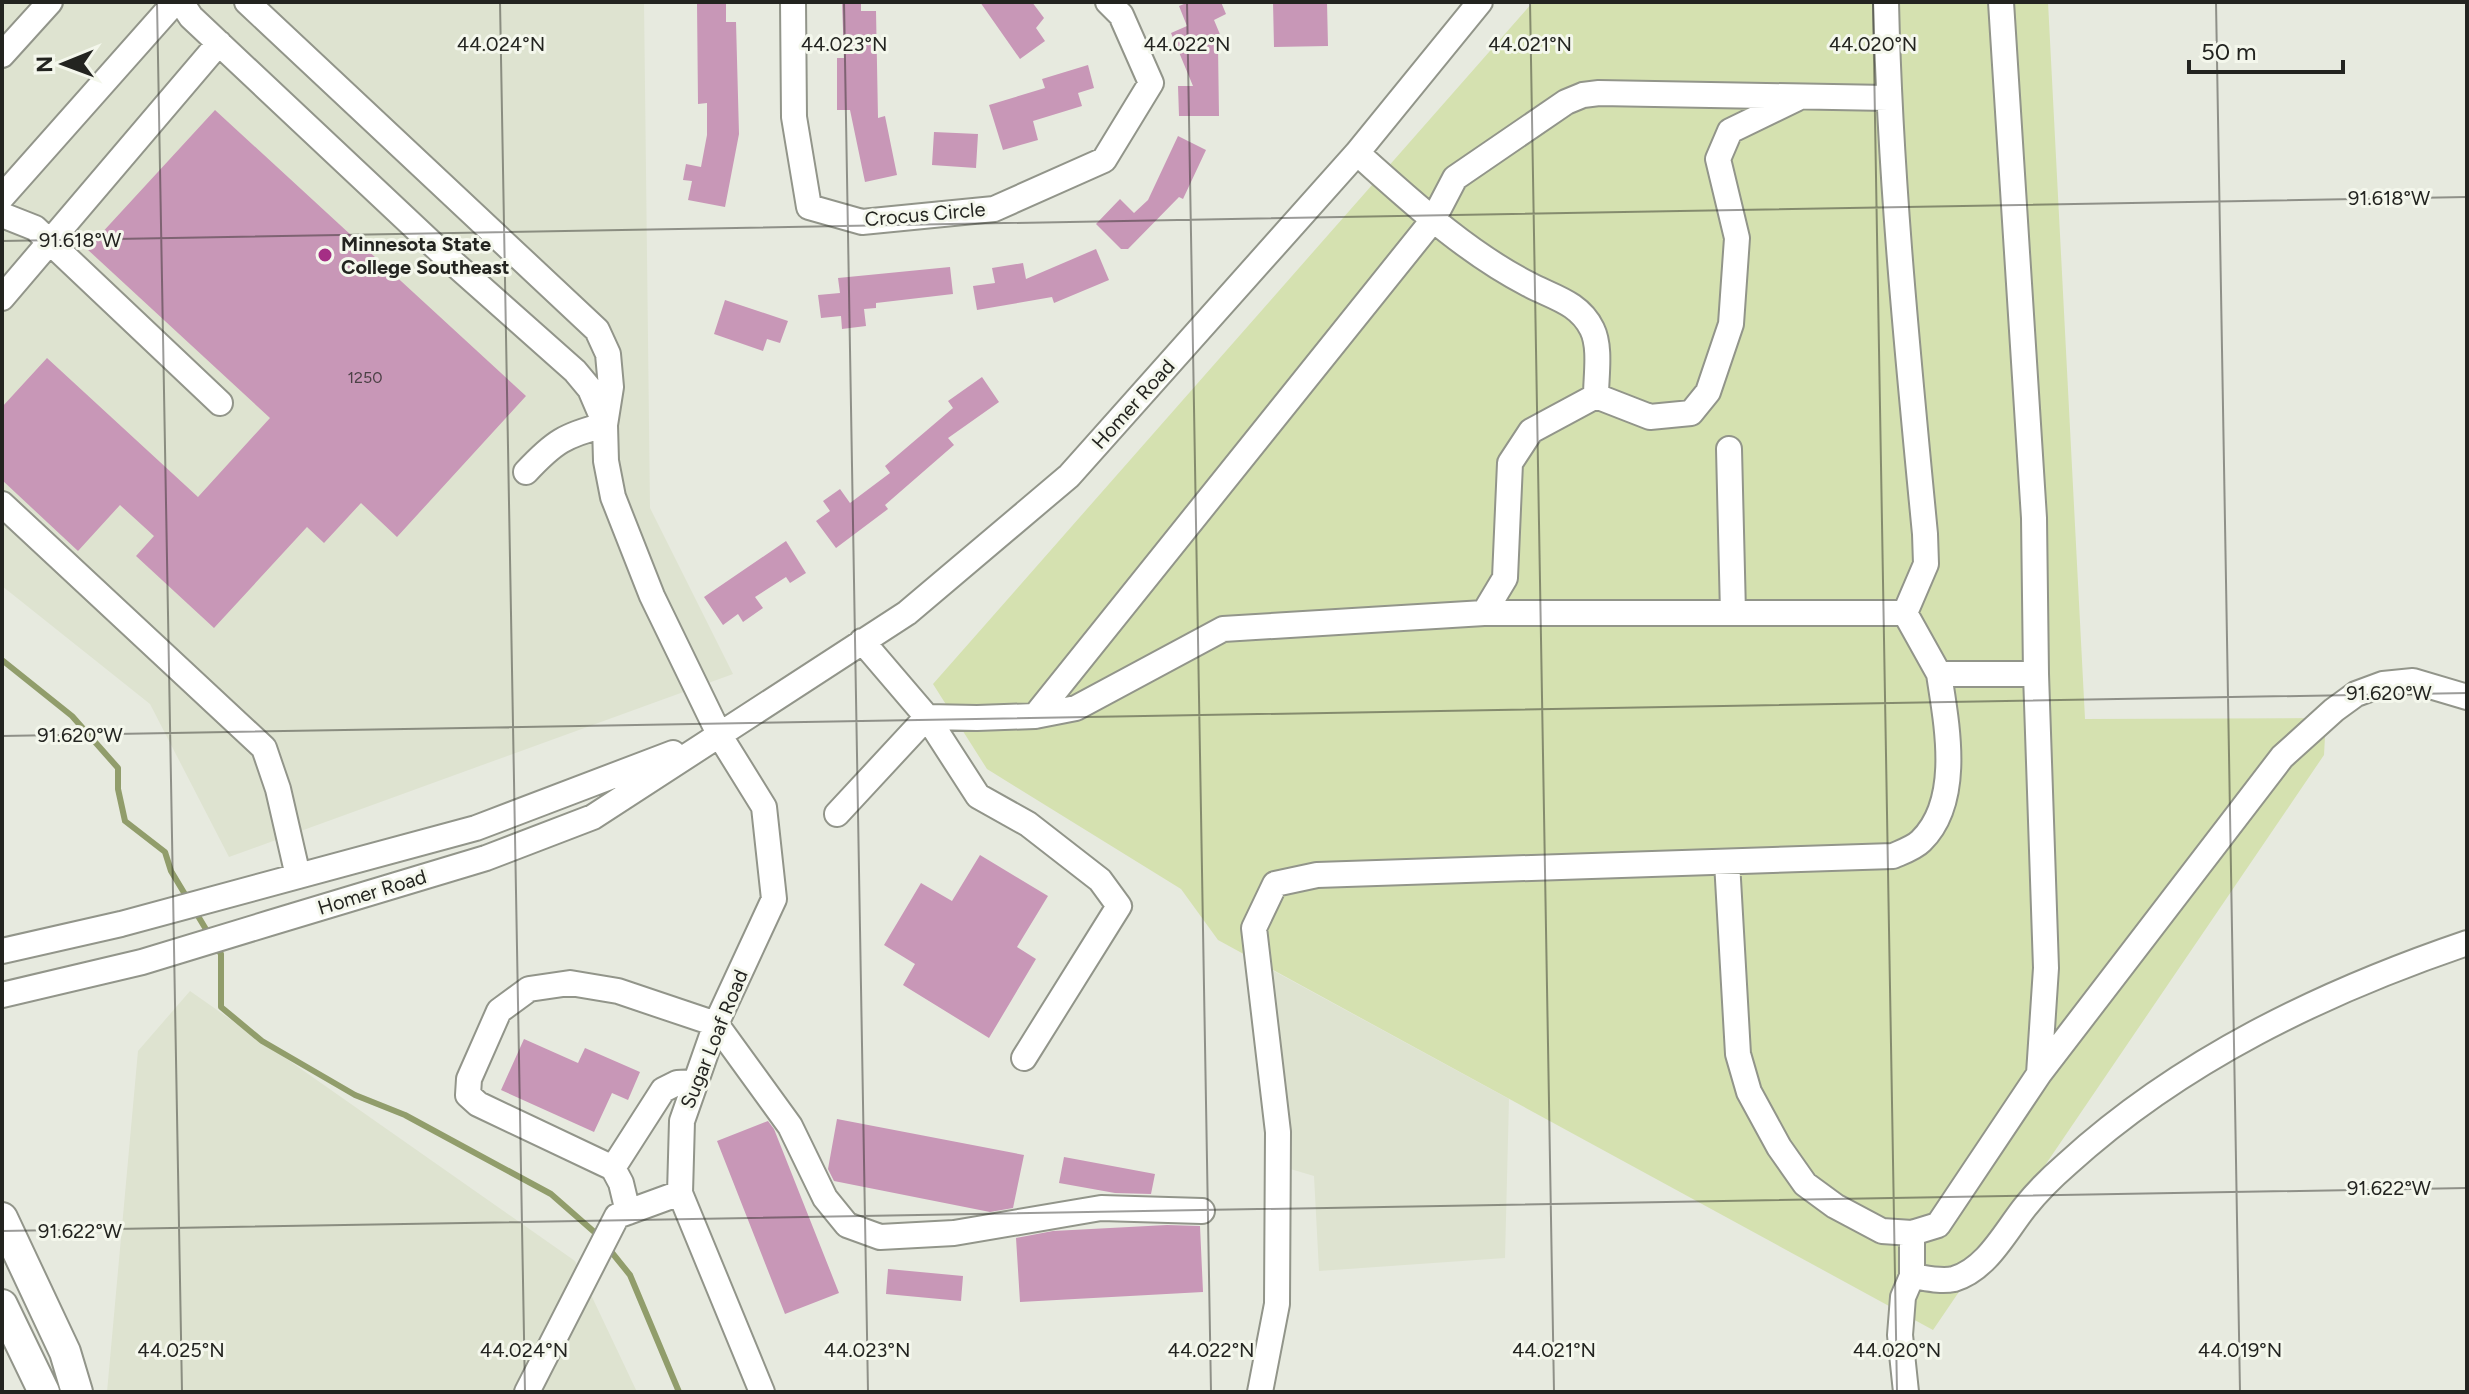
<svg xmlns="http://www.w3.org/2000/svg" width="2469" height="1394" font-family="Figtree,sans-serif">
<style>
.built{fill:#dee3d0}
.green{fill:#d5e1b0}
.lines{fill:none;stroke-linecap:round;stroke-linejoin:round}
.stream{stroke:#919d6b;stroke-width:6}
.building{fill:#c897b7}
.minor-casing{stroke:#92958a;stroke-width:28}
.major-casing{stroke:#92958a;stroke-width:34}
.minor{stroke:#fff;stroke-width:24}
.major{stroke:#fff;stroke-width:30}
.ticks{fill:none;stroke:#232420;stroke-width:2;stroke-opacity:0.45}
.poi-dot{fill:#a52e85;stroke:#f4f7ec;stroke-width:3}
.labels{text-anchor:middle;stroke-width:6;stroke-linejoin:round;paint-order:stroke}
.number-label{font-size:16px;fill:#4c4146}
.street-label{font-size:20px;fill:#232420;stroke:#f4f7ec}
.poi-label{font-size:20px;font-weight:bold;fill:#232420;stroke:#f4f7ec;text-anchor:start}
.ticks-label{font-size:20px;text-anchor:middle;fill:#232420;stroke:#f4f7ec;stroke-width:6;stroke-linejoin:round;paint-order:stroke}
</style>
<rect width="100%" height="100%" fill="#e7eadf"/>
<!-- built -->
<path class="built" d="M2 2H644L650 508 733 674 229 857 150 704 2 586Z
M1272 970 1509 1099 1505 1258 1319 1271 1314 1176 1287 1168Z
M190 991 575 1261 637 1392H107L138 1051Z"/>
<!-- green -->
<path class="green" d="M1533 2H2048L2085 719 2326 718 2324 755 1933 1330 1218 940 1181 889 987 769 933 684Z"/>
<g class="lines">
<!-- stream -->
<path class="stream" d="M2 660 72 716 118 768V789L125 821 165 852 171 871 189 901
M195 911 210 936
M215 945 221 954V1007L262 1041 355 1095 405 1115 551 1194 600 1237
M609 1249 630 1275 679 1392"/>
</g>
<!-- building -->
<path class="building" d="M726 2V22H736L739 134 725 207 688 200 692 181 683 180 686 164 701 167 707 135V103L698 104 697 3Z
M842 2H861V11H876L878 118 885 116 897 175 865 182 850 110H837V58H844Z
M980 2H1032L1044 18 1036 28 1045 41 1020 59Z
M1189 2H1221L1226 14 1214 20 1224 44 1218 46 1219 116H1179L1178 86H1193L1171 33 1187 26 1179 6Z
M1273 2H1327L1328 46 1274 47Z
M1088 65 1094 88 1078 93 1082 106 1033 121 1038 140 1003 150 989 105 1045 88 1042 79Z
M215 110 526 396 397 537 361 503 324 543 307 527 214 628 136 556 154 536 120 505 78 551 2 480V407L47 358 198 497 270 418 87 249Z
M934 132 978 134 976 168 932 165Z
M1178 136 1206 150 1183 199 1179 197 1128 249H1121L1096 224 1120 199 1134 213 1148 200Z
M1096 249 1109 280 1054 303 1052 297 977 310 973 286 995 283 992 268 1023 263 1026 279Z
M950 267 953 294 876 303V308L864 309 866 326 842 329 841 316 821 318 818 295 840 293 838 278Z
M725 300 788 321 780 343 767 339 763 351 714 334Z
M982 377 999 402 948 438 954 445 885 505 888 509 836 548 816 521 830 511 823 501 840 489 850 503 890 473 885 466 953 408 948 401Z
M786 541 806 573 790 583 786 577 755 597 763 608 743 622 738 614 723 625 704 597Z
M980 855 1048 896 1017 947 1036 959 989 1038 903 985 915 964 884 945 921 883 952 901Z
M524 1039 578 1063 585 1048 640 1072 628 1100 612 1093 594 1132 501 1090Z
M837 1119 1024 1155 1013 1208 990 1212 834 1181 828 1169Z
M768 1121 774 1129 839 1293 785 1314 717 1141Z
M1064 1157 1155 1174 1151 1194 1115 1193 1059 1183Z
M1167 1225 1200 1226 1203 1292 1020 1302 1016 1238 1053 1231Z
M888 1269 963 1276 961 1301 886 1294Z"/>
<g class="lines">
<defs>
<path id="minor" d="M181 2 191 17 441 252 575 371 590 389 605 424
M247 2 597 330 608 354 611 387 605 425 606 461 613 497 652 596 720 736 764 807 774 899 716 1024 682 1121 680 1193 617 1216 527 1392
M793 2 794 117 809 207 862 222 994 209 1104 160 1151 83 1121 15 1108 2
M1886 2C1890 180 1908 357 1925 534L1926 564 1905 613
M2 55 50 2
M1357 153C1410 200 1464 251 1528 284 1552 297 1579 302 1592 329 1601 347 1596 376 1596 396
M2 197 175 2
M2 215 35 228 220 403
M2 298 219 43
M1729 449 1733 613
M526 472C554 442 565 435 605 425
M2 504 264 748 278 789 298 876
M1484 613 1505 578 1510 463 1531 431 1596 396 1650 417 1691 413 1708 392 1731 324 1737 238 1718 159 1730 131 1796 99
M862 641 927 717 978 796 1028 824 1100 880 1119 906 1024 1058
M2036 674 2046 968 2039 1074
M1035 716 1076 708 1223 629 1484 613H1905L1939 674
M837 814 927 717 977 718 1035 716 1433 220 1455 178 1566 102 1583 95 1599 93 1888 98
M1727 862 1738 1054 1749 1092 1779 1147 1805 1184 1835 1206 1882 1231 1912 1233 1938 1225 2039 1074 2282 757 2334 710 2356 694 2383 684 2413 681 2467 697
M2 951 121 924 476 828 673 753
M2 995 142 962 270 923 486 858 593 817 907 613 1069 476 1357 153 1480 2
M613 1168 663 1090 677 1083 695 1082
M680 1193 762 1392
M628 1212 621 1183 613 1168 478 1104 468 1095 469 1079 499 1011 529 989 570 983 618 991 716 1024 790 1126 825 1198 847 1225 880 1237 954 1233 1101 1208 1202 1211
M1912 1276C1926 1278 1940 1282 1954 1279 1987 1269 2005 1232 2025 1207 2037 1192 2052 1177 2067 1164 2181 1060 2323 992 2467 943
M1260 1392 1277 1304 1278 1132 1254 928 1275 884 1317 875 1893 856C1902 852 1914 848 1921 841 1962 801 1947 726 1939 674H2036L2034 518 2001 2
M1906 1392 1900 1335 1903 1297 1912 1276V1233"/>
<path id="major" d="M2 1218 65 1352 77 1392
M2 1305 44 1392"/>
</defs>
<!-- minor casing -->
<use href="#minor" class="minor-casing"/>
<!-- major casing -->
<use href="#major" class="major-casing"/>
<!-- minor -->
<use href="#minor" class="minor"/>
<!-- major -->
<use href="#major" class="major"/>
</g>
<!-- ticks -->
<path class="ticks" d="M157 2 182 1392M500 2 525 1392M844 2 868 1392M1187 2 1211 1392M1530 2 1554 1392M1873 2 1897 1392M2216 2 2240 1392M2 241 2467 197M2 736 2467 693M2 1231 2467 1188"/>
<!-- markers -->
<circle class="poi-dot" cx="325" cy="255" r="8"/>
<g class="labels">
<!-- number labels -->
<g class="number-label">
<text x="365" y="383">1250</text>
</g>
<!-- street labels -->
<g class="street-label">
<text transform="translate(925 214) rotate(-5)" y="7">Crocus Circle</text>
<text transform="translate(1133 404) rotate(-48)" y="7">Homer Road</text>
<text transform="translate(372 892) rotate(-17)" y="7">Homer Road</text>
<text transform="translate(714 1039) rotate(-68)" y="7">Sugar Loaf Road</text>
</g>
<!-- poi labels -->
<g class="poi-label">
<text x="341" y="251">Minnesota State<tspan x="341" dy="23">College Southeast</tspan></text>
</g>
</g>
<g class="ticks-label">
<text x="501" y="51">44.024°N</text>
<text x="844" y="51">44.023°N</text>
<text x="1187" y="51">44.022°N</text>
<text x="1530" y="51">44.021°N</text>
<text x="1873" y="51">44.020°N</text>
<text x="2389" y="205">91.618°W</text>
<text x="80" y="247">91.618°W</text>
<text x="2389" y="700">91.620°W</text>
<text x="80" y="742">91.620°W</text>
<text x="2389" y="1195">91.622°W</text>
<text x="80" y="1238">91.622°W</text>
<text x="181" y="1357">44.025°N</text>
<text x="524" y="1357">44.024°N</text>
<text x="867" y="1357">44.023°N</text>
<text x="1211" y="1357">44.022°N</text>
<text x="1554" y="1357">44.021°N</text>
<text x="1897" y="1357">44.020°N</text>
<text x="2240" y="1357">44.019°N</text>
</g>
<!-- border -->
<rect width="2469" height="1394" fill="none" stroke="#232420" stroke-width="8"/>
<!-- north arrow -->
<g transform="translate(64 64) rotate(269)" stroke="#f4f7ec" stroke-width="6" paint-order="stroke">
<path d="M0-6L14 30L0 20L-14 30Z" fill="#232420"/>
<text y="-12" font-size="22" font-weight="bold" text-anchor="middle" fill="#232420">N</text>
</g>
<!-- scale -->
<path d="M2189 60v12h154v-12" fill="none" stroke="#232420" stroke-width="4"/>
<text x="2201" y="60" font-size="24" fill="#232420" stroke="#f4f7ec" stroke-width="6" paint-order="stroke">50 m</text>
</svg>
